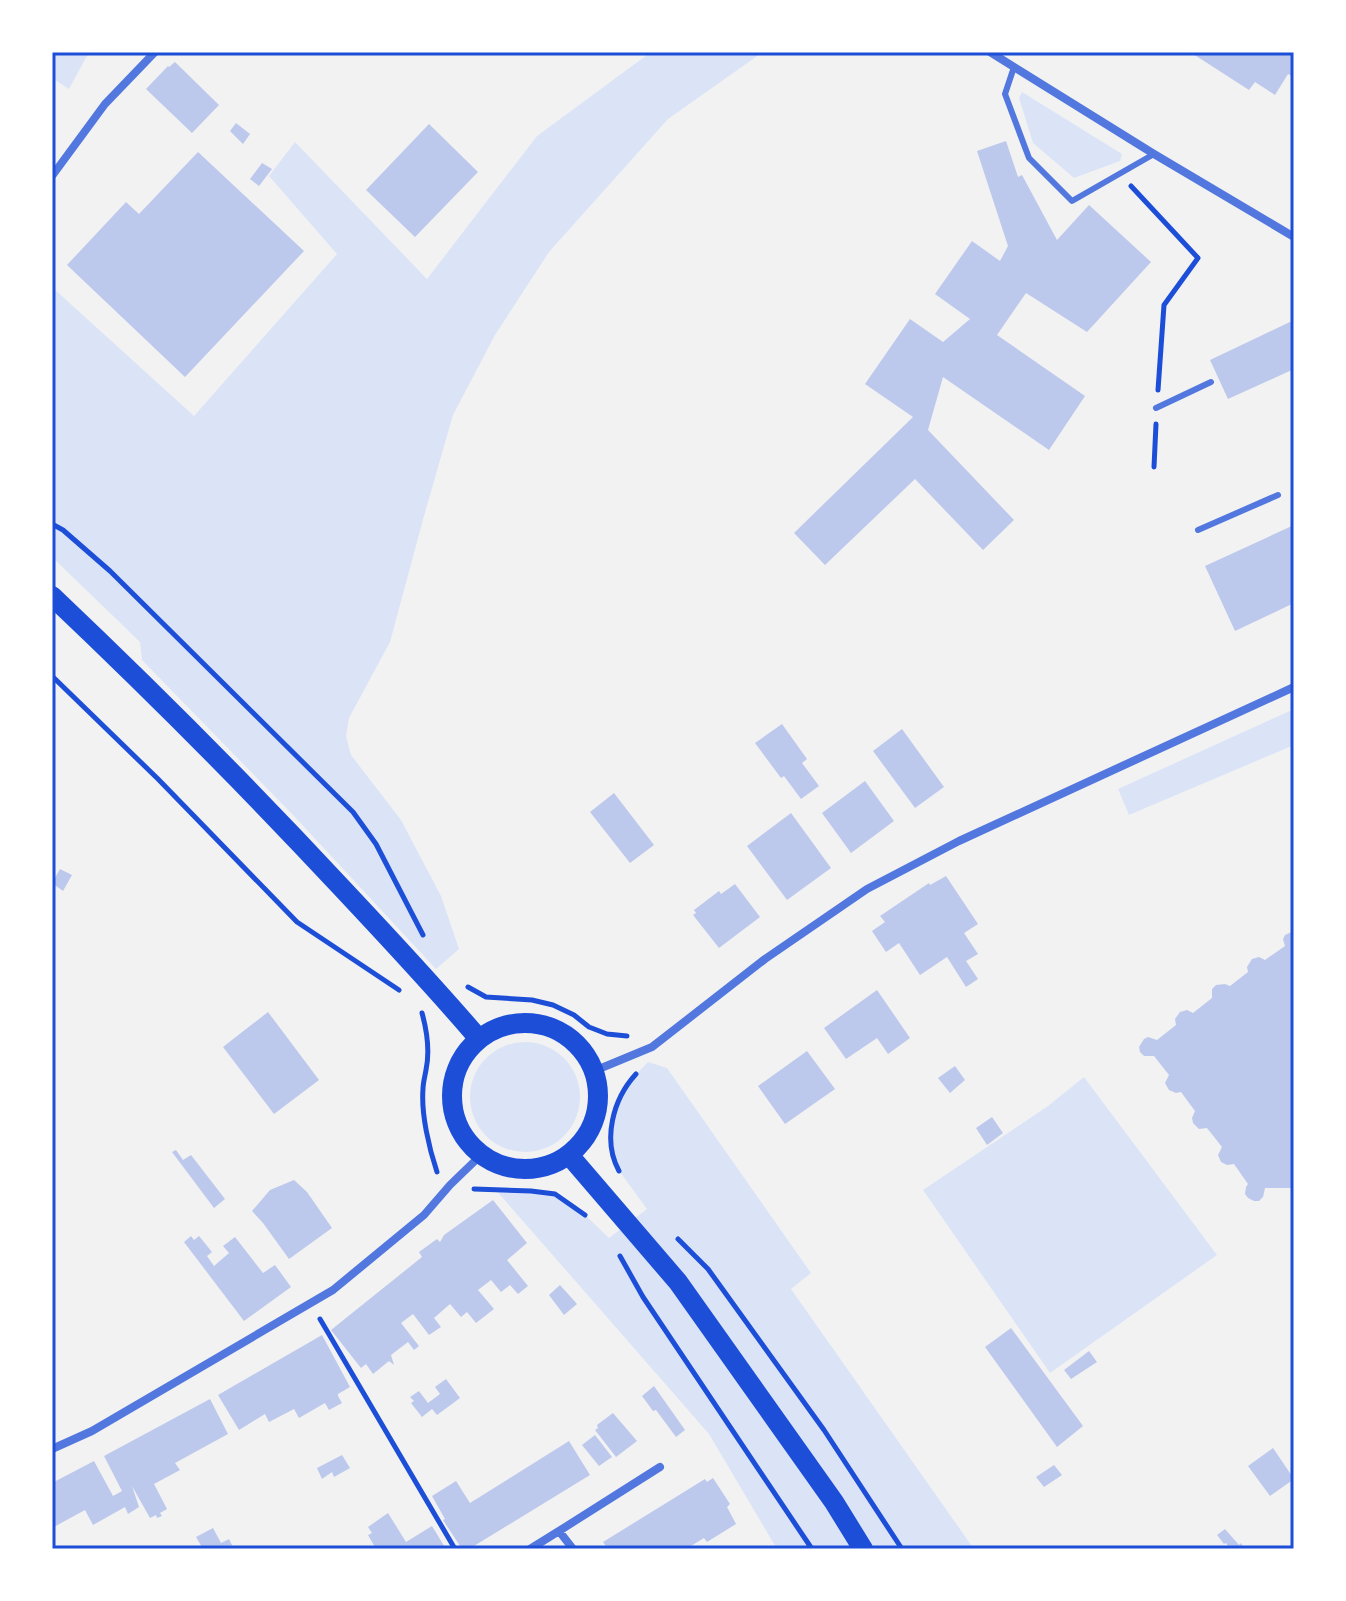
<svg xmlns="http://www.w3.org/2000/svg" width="1346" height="1601" font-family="Figtree,sans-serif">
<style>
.green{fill:#dbe4f7}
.building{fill:#bdc9ec}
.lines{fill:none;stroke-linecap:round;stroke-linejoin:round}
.path{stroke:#1d4ed8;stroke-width:5}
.service{stroke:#5277de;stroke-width:6}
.minor{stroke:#5277de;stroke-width:8}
.primary{stroke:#1d4ed8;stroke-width:20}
.neatline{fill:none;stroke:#1d4ed8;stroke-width:3}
</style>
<rect width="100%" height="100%" fill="#f2f2f2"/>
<!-- green -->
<path class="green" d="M52 52H89L69 89 52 78Z
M651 52H763L668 119 549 252 495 335 453 415 424 516 390 642 349 718 346 736 351 755 401 820 441 896 459 949 436 969 294 816 142 660 140 642 52 557V287L194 416 337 254 269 176 295 142 427 279 537 136Z
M1022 92 1122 154 1120 161 1074 178 1033 143 1019 98Z
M1294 709V745L1129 815 1118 789Z
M470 1097a55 55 0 1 1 110 0a55 55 0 1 1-110 0Z
M648 1062 667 1068 811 1273 791 1289 974 1549H777L709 1434 495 1189 555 1194 583 1213 609 1238 647 1209 617 1168 611 1129 625 1086Z
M1084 1077 1217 1255 1050 1373 923 1190 1048 1106Z"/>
<!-- building -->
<path class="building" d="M1190 52H1294V77L1288 74 1275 95 1255 82 1249 90Z
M175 62 219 105 192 133 146 89 168 66 169 67Z
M236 123 250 134 243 144 230 131Z
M429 124 478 172 415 237 366 190Z
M1006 141 1018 177 1022 175 1057 240 1089 205 1151 262 1087 332 1026 293 997 335 1085 396 1049 450 943 377 928 430 1014 520 983 550 915 479 825 565 794 533 913 417 865 384 910 319 943 342 970 319 935 294 972 241 1000 261 1008 246 977 151Z
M198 152 304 251 185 377 67 265 126 202 139 214Z
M262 163 272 169 259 186 250 179Z
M1294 320V369L1228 399 1210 360Z
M1294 525V603L1235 631 1205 566Z
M782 724 807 759 802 763 819 786 801 799 784 776 781 778 755 743Z
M902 729 944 787 915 808 873 751Z
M865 781 894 821 851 853 822 813Z
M614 793 654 845 630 863 590 812Z
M791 813 831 868 787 900 747 846Z
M60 869 72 875 63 891 52 883Z
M946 876 978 924 964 933 978 954 966 961 978 979 966 987 947 957 920 975 899 943 886 952 872 931 885 922 880 916 929 883 930 885Z
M735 884 760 917 719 948 693 915 696 913 694 910 719 891 721 894Z
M1294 931V1188H1265L1263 1197 1259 1201H1254L1248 1198 1245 1194 1246 1187 1248 1184 1234 1164 1227 1165 1221 1162 1218 1155 1222 1147 1207 1128 1199 1129 1193 1123 1192 1118 1195 1111 1181 1092 1176 1093 1169 1090 1165 1083 1169 1075 1154 1056H1144L1140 1052 1139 1047 1144 1039 1148 1037 1157 1040 1176 1025 1175 1019 1180 1012 1187 1010 1193 1013 1212 998V989L1216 985 1225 984 1230 986 1248 972 1247 967 1252 959 1259 957 1265 960 1285 946 1283 939 1285 935Z
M877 990 910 1038 888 1054 877 1038 846 1059 824 1028Z
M268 1012 319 1080 274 1114 223 1047Z
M807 1051 835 1089 785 1124 758 1086Z
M955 1066 965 1080 950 1093 938 1078Z
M992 1117 1003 1133 987 1145 976 1128Z
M176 1150 183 1160 191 1155 225 1199 214 1208 172 1152Z
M294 1180 307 1192 332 1228 289 1259 263 1223 252 1211 270 1190Z
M493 1200 527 1243 507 1260 528 1286 518 1294 510 1285 501 1292 491 1280 478 1290 494 1309 476 1323 467 1312 461 1317 450 1304 434 1318 441 1327 429 1335 413 1314 401 1323 419 1346 414 1350 408 1342 391 1355 394 1365 389 1361 373 1374 366 1364 361 1368 331 1330 422 1257 419 1252 437 1239 440 1242 444 1235Z
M191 1236 194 1240 199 1236 212 1252 207 1256 214 1266 229 1253 223 1246 235 1237 263 1273 275 1265 291 1287 244 1321 184 1242Z
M560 1285 577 1304 564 1315 549 1295Z
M1011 1328 1083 1426 1057 1447 985 1347Z
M322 1335 350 1387 338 1394V1396L342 1403 329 1410 325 1403 299 1418 294 1409 269 1422 265 1414 239 1430 218 1395Z
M1089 1351 1097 1362 1071 1379 1064 1370Z
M446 1379 460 1398 437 1415 432 1409 422 1417 411 1403 414 1401 410 1397 419 1391 428 1403 440 1394 435 1387Z
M654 1386 685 1430 676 1437 656 1410 653 1411 642 1396Z
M210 1399 228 1434 175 1463 180 1470 154 1484 167 1509 160 1513 162 1516 157 1518 156 1515 150 1518 132 1486 139 1507 128 1514 125 1507 93 1525 85 1510 52 1528V1483L94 1461 113 1496 122 1491 104 1456Z
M613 1413 637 1441 616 1457 595 1430 598 1428 597 1425Z
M595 1435 612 1457 599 1466 582 1445Z
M569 1441 590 1475 469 1549H462L443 1520 445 1519 432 1496 456 1481 470 1503Z
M1273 1448 1294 1479 1270 1496 1248 1466Z
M342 1455 350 1468 334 1477 332 1472 322 1479 317 1468Z
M1054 1465 1062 1475 1044 1487 1036 1477Z
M713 1478 730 1504 727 1507 736 1524 707 1542 704 1538 686 1549H608L603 1542 705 1479 707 1482Z
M388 1513 406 1542 432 1526 446 1549H376L368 1535 372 1533 368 1527Z
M213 1528 221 1543 229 1539 234 1549H203L196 1537Z
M1225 1529 1239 1545 1241 1543 1244 1549H1230L1226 1543 1224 1544 1217 1535Z"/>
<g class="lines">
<!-- path -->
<path class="path" d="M1131 186 1198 258 1164 305 1158 390
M1154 467 1156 424
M52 524 63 530 110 571 353 812 376 844 423 935
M52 676 158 779 297 922 399 990
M468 987 486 997 532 1000 553 1005 574 1015 589 1027 607 1034 627 1036
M422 1013C427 1031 430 1051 426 1070 425 1076 423 1083 423 1089 421 1114 429 1148 437 1172
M619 1171C602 1140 613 1099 636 1074
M474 1189 531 1191 555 1194 585 1215
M678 1239 708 1269 824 1430 902 1549
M620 1256 643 1297 812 1549
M320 1319 455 1549"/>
<!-- service -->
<path class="service" d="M1014 67 1005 94 1029 158 1072 201 1154 154
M1156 408 1211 382
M1198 530 1278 495"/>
<!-- minor -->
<path class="minor" d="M990 52 1154 154 1294 237
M52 176 105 104 155 52
M594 1071 652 1047 765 959 867 889 959 841 1294 687
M52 1449 92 1431 333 1290 424 1215 450 1185 481 1155
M559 1531 660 1467
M530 1549 559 1531 573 1549"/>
<!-- primary -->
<path class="primary" d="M52 596C151 690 247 786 340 886 387 936 434 986 479 1039
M452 1096a73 73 0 1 1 146 0a73 73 0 1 1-146 0Z
M569 1155 678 1282 834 1502 863 1549"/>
</g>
<!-- border -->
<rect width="1346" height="1601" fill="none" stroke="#ffffff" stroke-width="108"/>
<rect x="54" y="54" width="1238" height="1493" class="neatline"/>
</svg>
